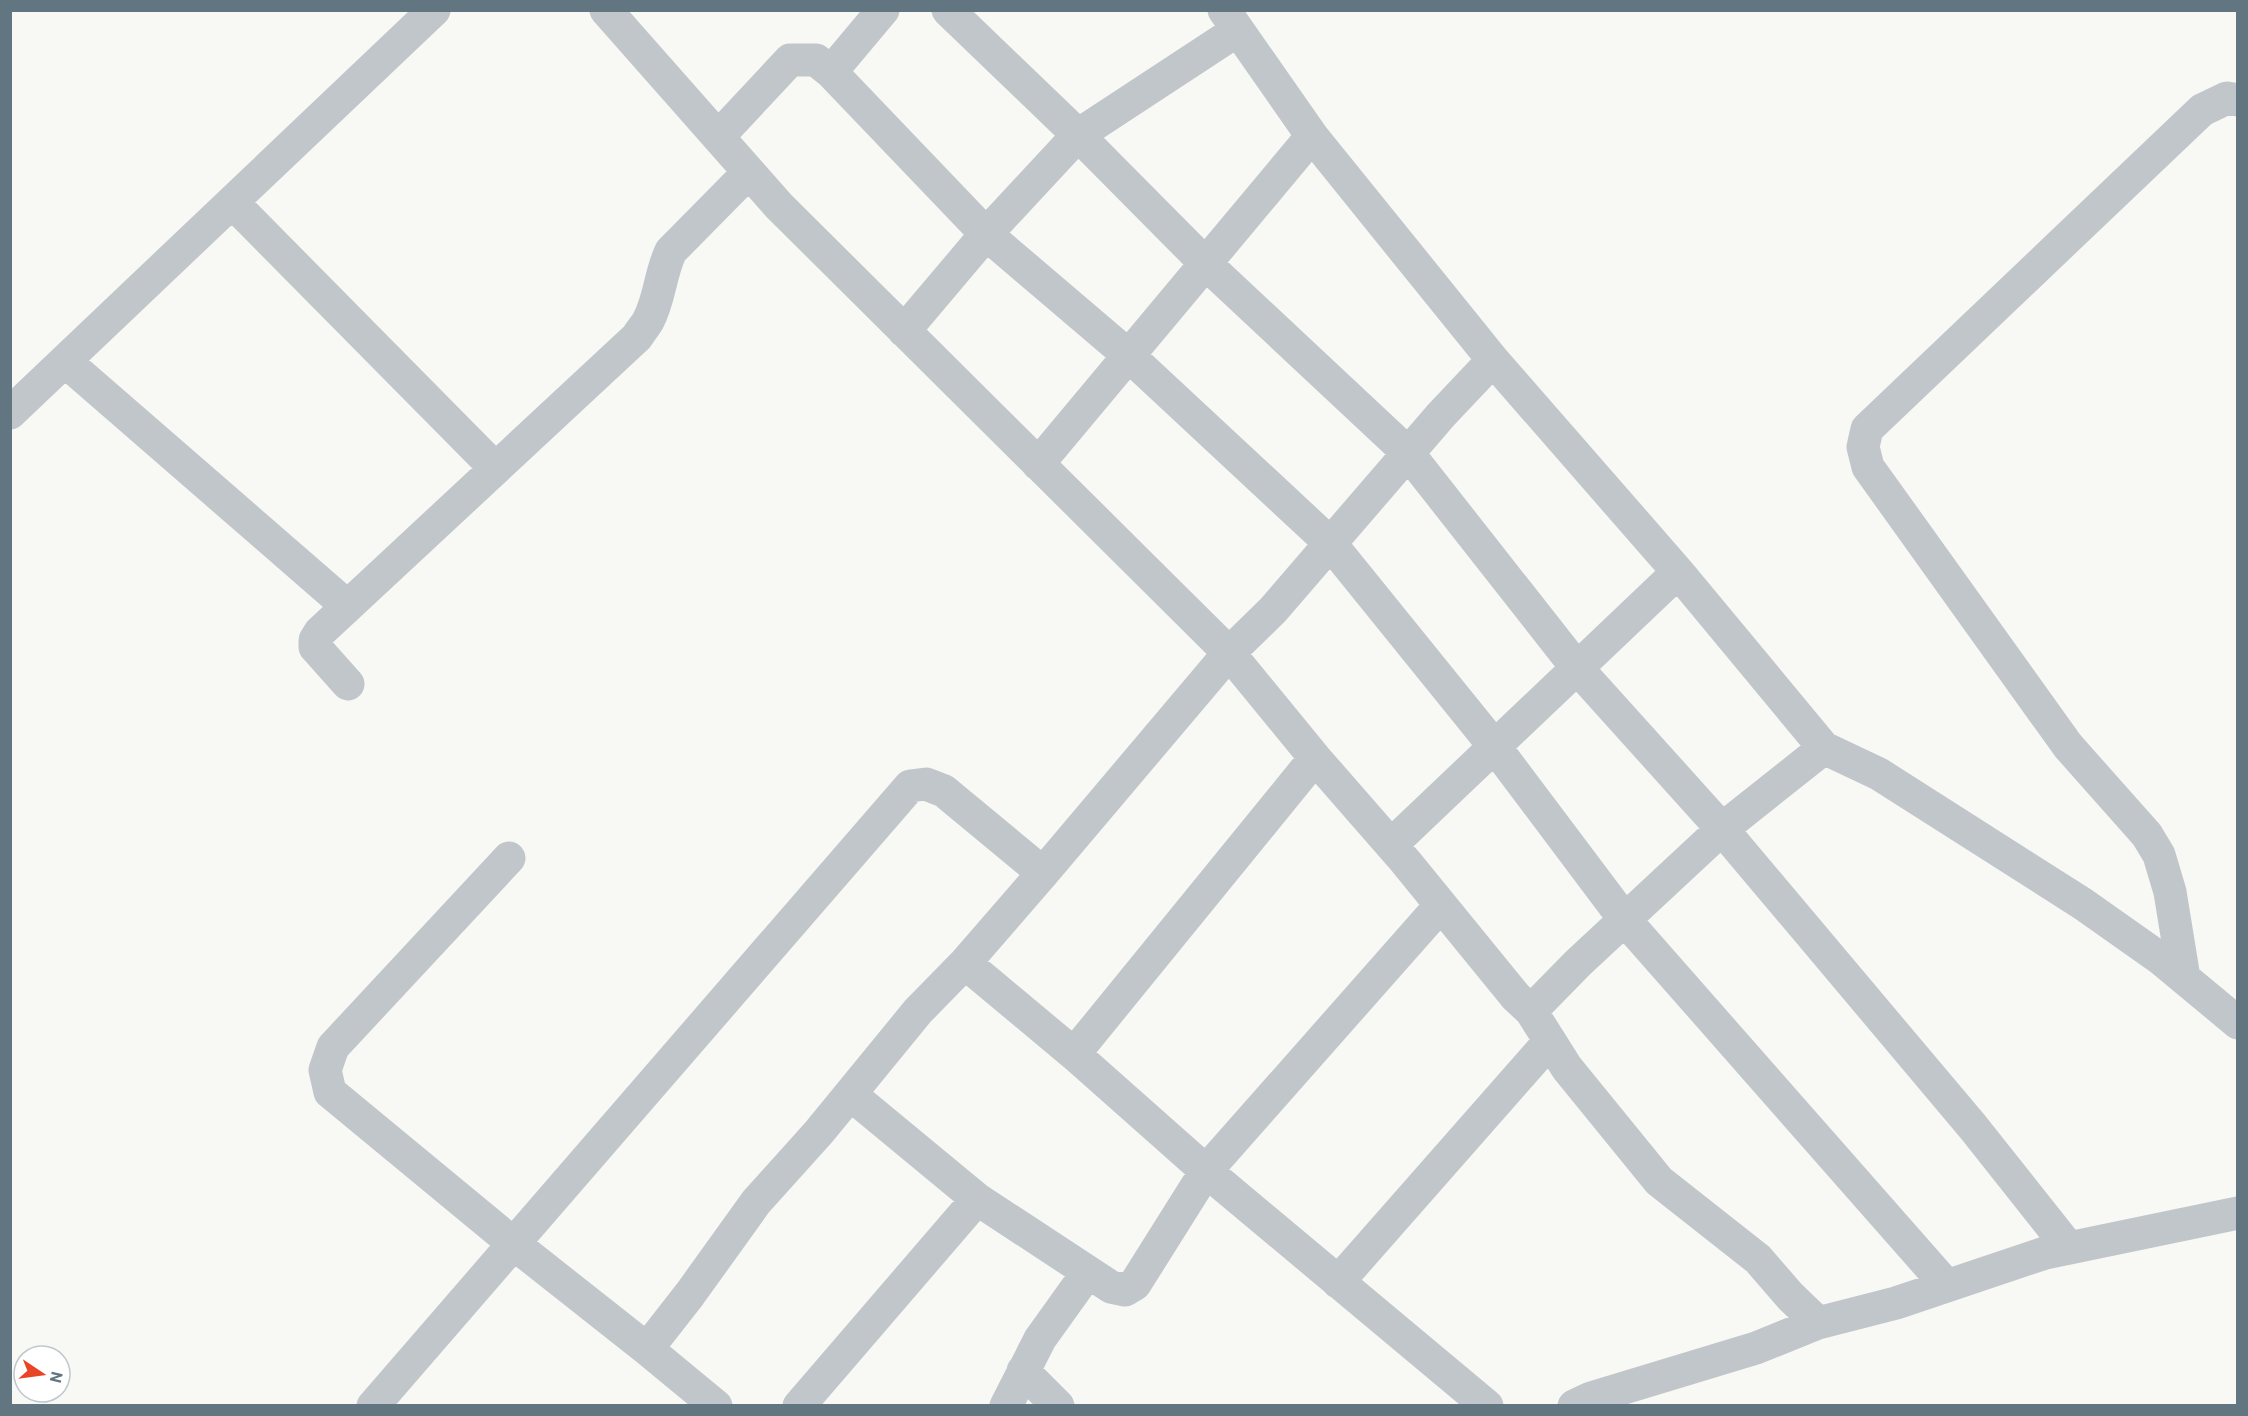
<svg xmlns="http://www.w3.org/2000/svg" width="2248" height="1416" font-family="Barlow,sans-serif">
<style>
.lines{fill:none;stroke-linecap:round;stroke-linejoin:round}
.minor{stroke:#c1c6ca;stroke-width:33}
</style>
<rect width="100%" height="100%" fill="#f8f8f5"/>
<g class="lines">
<!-- minor -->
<path class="minor" d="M606 10 779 206 1229 653 1315 758 1405 861 1516 997 1531 1011 1567 1068 1659 1181 1758 1259 1790 1296 1818 1323
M948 10 1078 135 1206 264 1408 453 1577 668 1722 829 1973 1127 2069 1248
M1224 10 1312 136 1493 360 1678 572 1824 748 1879 774 2083 904 2161 959 2238 1023
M831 72 883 10
M718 137 790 60H816L831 72 986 234 1128 355 1330 543 1495 747 1625 920 1947 1286
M232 202 495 468
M904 331 986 234 1078 135 1238 30
M65 361 347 606
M10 413 434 10
M1038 464 1312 136
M348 684 315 647V640L320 632 637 337C640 332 645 326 648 321 660 299 660 273 671 251L749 172
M1391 845 1678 572
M509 858 333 1047 325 1070 330 1092 514 1244 647 1349
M965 963 1074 1054 1206 1171 1487 1406
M2184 978 2170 892 2159 855 2147 835 2068 746 1868 467 1863 447 1867 429 2202 110 2227 98 2238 100
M1531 1011 1578 963 1722 829 1824 748
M1074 1054 1315 758
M850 1094 977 1199 1111 1287 1125 1290 1135 1284 1206 1171 1441 905
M1338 1282 1550 1041
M1023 1371 1058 1406
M373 1406 910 786 926 784 944 791 1043 873
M716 1406 647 1349 690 1294 756 1202 819 1132 918 1011 965 963 1043 873 1229 653 1273 610 1441 415 1493 360
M799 1406 977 1199
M1006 1406 1040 1339 1088 1272
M1574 1406 1591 1398 1756 1348 1818 1323 1896 1303 2045 1253 2238 1213"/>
</g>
<!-- border -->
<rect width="2248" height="1416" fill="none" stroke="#627681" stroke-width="24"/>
<!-- north arrow -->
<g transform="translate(42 1374) rotate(103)"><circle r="28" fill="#ffffff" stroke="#c0c8cd" stroke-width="1.5"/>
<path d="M0-4.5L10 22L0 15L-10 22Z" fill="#e74526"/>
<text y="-9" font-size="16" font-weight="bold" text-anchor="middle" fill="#627681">N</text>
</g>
</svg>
